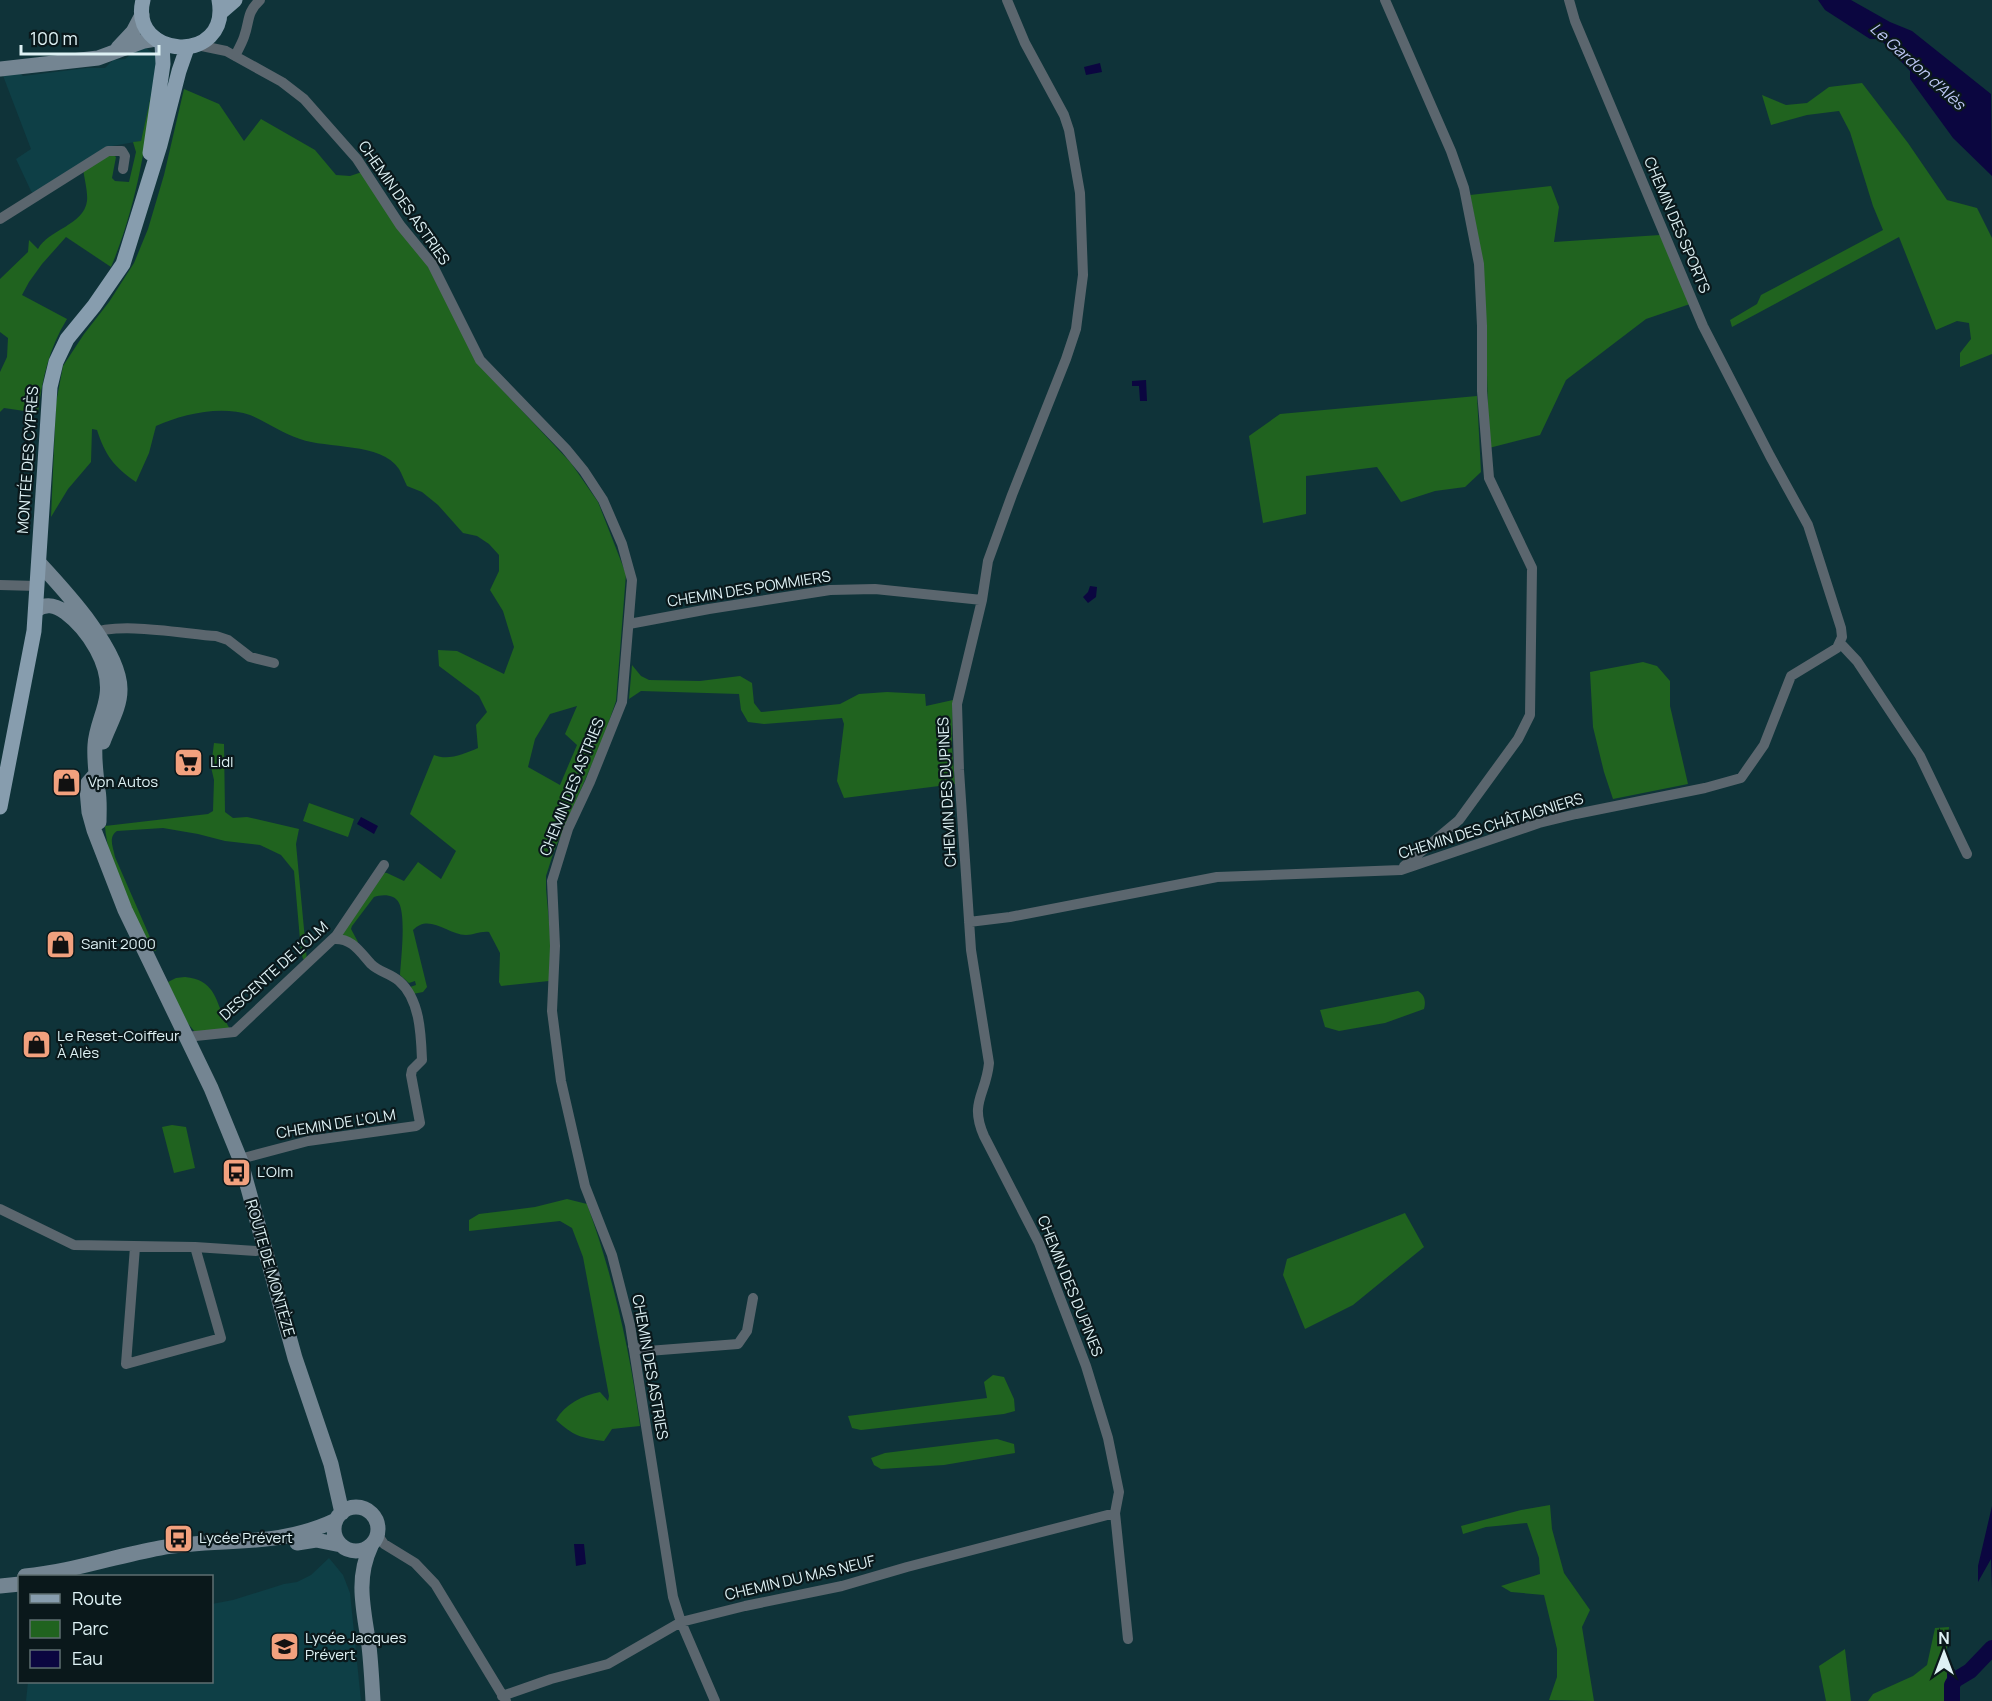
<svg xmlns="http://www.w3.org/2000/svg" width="1992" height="1701" font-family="Manrope,sans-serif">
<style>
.built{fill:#0e3f46}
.green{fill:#20631f;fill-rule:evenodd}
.water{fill:#0b0640}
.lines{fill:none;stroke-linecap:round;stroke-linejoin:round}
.river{stroke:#0b0640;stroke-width:16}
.street{stroke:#5b666e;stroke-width:10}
.secondary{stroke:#748592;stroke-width:15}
.primary{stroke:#879dae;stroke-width:15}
.labels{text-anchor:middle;stroke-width:4.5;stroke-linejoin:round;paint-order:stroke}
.street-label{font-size:15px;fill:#def1f4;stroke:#0a181b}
.poi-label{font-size:15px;fill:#def1f4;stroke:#0a181b;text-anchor:start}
.water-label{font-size:16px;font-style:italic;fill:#bec8f5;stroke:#0a181b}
</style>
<rect width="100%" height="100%" fill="#0f3339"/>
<!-- built -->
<path class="built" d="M146 48 157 56 154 82 141 141 112 146 33 193 31 191 16 159 31 149 2 73 17 70 23 76 87 68H105L113 60 125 59 138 49Z
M329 1558 343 1575 350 1593 361 1701H26L28 1682H212V1604L233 1600 284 1584 297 1582 311 1575Z"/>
<!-- green -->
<path class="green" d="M154 82C146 145 136 208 111 267L66 237 42 264 29 282 22 295 67 319C49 348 42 379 38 413L4 408 0 412V372L7 357 8 338 0 332V279L28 252 29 240 38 249C48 230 84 225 87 201 88 191 84 178 83 168L112 154 116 157 112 178 115 181 129 182 136 152 133 142 141 141Z
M1862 83 1908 143 1947 200 1977 208 1992 238V354L1960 367V353L1971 339 1969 323 1957 321 1936 330 1899 237 1732 327 1730 320 1757 304 1761 295 1883 230 1873 206 1850 132 1839 111 1807 115 1771 125 1762 95 1786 105 1807 103 1829 87Z
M184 89 219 104 244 141 261 119 315 150 336 175 350 176 362 172 425 261 480 366 571 463 598 502 626 574 616 701 603 739 554 851 546 876V889L551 944 549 981 501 986 499 982 500 953 489 932C480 931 474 935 466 935 447 934 429 913 413 930L427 987 423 992 413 994 410 987 416 985 415 981 409 983 400 975C401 959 406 917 399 903 395 894 382 894 374 897L352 926 351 929 358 942 357 943 341 936 379 872 387 873 404 881 418 862 441 879 456 851 410 814 434 755C448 761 464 754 478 748L476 725 487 712 479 696 439 666 438 650 457 651 504 674 514 647 503 611 490 590 499 571V555L489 544 477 536 463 533 438 505 422 492 407 486C404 480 402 474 399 469 381 442 327 449 300 439 282 433 267 422 250 415 221 405 182 414 156 426L149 453 136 482C114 467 105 455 97 430L92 429 91 462 68 489 51 517 56 403 63 366 84 334 109 302 134 263 148 229 164 175ZM577 706 565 734 577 745 560 785 528 767 535 739 550 714Z
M1551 186 1559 207 1554 242 1660 235 1690 304 1646 319 1566 380 1540 435 1489 448C1486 364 1488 278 1470 195Z
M1477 396 1481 472 1465 487 1435 491 1401 502 1377 467 1306 476V514L1263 523 1249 436 1280 414Z
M1643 662 1657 666 1670 681V706L1688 784 1613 799 1604 772 1593 727 1590 672Z
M632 665 641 676 649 680 700 681 740 676 752 683 754 703 761 712 840 704 859 694 887 692 925 694 926 706 953 700 952 746 955 784 844 798 837 781 844 724 842 718 764 724 748 722 741 710 739 694 641 691 629 699Z
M214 743 224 744 225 812 233 818 247 817 299 829 296 844 307 961 303 959 301 951 294 871 281 855 260 845 225 841 198 834 163 828 117 831C108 837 113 847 115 857L156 951 150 950C135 915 107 863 105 826L208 814 213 811 214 780 211 767Z
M309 803 354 819 348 837 303 821Z
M185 977C219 980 215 1006 230 1029L195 1032 185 1020 168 982 176 978Z
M1418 991C1425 995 1426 1002 1424 1009L1385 1023 1339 1031 1325 1027 1320 1010Z
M172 1125 186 1127 195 1168 174 1173 162 1127Z
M567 1199 587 1204C613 1276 630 1350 640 1426L612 1429 604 1441C582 1438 573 1436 556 1420 565 1404 583 1395 600 1392L608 1401 609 1396 583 1257 572 1228 560 1221 469 1231V1220L479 1214 535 1207Z
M1405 1213 1424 1247 1353 1305 1305 1329 1283 1275 1287 1259Z
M993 1375 1004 1377 1014 1399 1015 1411 1004 1414 861 1430 852 1428 848 1416 987 1398 984 1382Z
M997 1439 1014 1444 1015 1453 944 1465 881 1469 874 1465 871 1458 885 1453Z
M1550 1505 1552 1529 1564 1573 1590 1610 1582 1627 1594 1701 1549 1700 1557 1677V1649L1544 1595 1511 1592 1501 1586 1540 1574 1539 1558 1527 1523 1486 1527 1463 1534 1461 1526 1521 1510Z
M1949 1627 1946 1659 1949 1701H1868L1873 1694 1913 1676 1927 1665 1935 1628Z
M1845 1649 1851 1701H1826L1819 1666Z"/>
<!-- water -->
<path class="water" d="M1818 0H1851L1890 22 1912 31 1991 94 1992 176 1953 138 1910 79V71L1880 39H1870L1825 10Z
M1100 63 1102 72 1086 75 1084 67Z
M1146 380 1147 401H1140L1139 386H1132V381Z
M1090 586 1097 587 1096 597 1088 603 1083 597 1088 592Z
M361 817 378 826 374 834 357 824Z
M1992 1506V1589L1991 1559 1978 1582V1566Z
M574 1544H584L586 1564 576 1566Z
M1946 1659 1955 1670V1701H1949Z"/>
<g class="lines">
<!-- river -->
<path class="river" d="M1952 1701V1685L1955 1680 1970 1671 1992 1648"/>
<!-- street -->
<path class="street" d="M1007 0 1025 43 1064 115 1069 130 1080 193 1083 275 1076 329 1066 359 1012 495 988 561 982 600 957 704 959 770 971 950 989 1063C986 1095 969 1102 984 1136L1039 1243 1086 1366 1108 1438 1119 1492 1115 1513 1128 1639
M1385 0 1451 151 1464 188 1479 264 1482 326V391L1489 478 1532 568 1530 715 1518 739 1459 820 1404 866
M197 45 226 51 282 82 304 99 357 159 400 225 432 264 480 360 566 449 584 471 603 500 622 544 632 580 622 702 590 782 568 829 552 881 555 946 552 1011 561 1081 585 1186 612 1255 630 1325 673 1597 681 1622 715 1701
M235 56C238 50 242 43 244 37 250 21 246 13 260 0
M0 219 108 151H122L125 156 123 169
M0 585 37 586
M629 624 709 609 830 590 875 589 982 600
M91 634C117 621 185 634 216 636L228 640 250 657 274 663
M1841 644 1857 661 1920 756 1967 854
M969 922 1010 917 1217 877 1401 870 1539 823 1576 814 1705 788 1741 778 1764 745 1791 676 1837 648 1842 637 1841 628 1808 525 1770 456 1703 326 1575 21 1569 0
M186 1037 234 1032 336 936 384 865
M240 1159 308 1141 416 1126 420 1123 411 1075 412 1070 422 1060C421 1034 420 999 399 981 390 973 379 972 371 964 360 952 352 938 334 939
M0 1209 74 1245 195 1247 256 1251 264 1249
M135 1247 126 1364 221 1338 195 1247
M633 1346 648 1351 738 1344 747 1331 753 1298
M377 1534 384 1544 415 1563 435 1584 506 1701
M502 1696 551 1679 608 1664 681 1622 745 1606 842 1586 907 1567 1115 1513"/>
<!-- secondary -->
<path class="secondary" d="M118 48 133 32 142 15
M0 69 98 58 144 41 156 39
M40 564C65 591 121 651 120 690 120 708 109 725 103 742
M36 610C46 603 55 605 65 612 89 630 111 665 107 695 105 712 96 727 95 745 94 760 96 775 98 790 100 801 99 812 99 822
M95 775 88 783 87 790 89 812 94 830 125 910 211 1088 240 1159 295 1358 331 1464 342 1513
M334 1529a22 22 0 1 1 44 0a22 22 0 1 1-44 0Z
M297 1543 316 1540 341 1545
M371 1546C355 1580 364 1610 369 1646 371 1664 372 1682 373 1701
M25 1576C71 1572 115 1556 160 1548 223 1537 275 1549 336 1520
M0 1586 20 1584"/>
<!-- primary -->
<path class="primary" d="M143 0C128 59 231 66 219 0
M220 13 235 0
M150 153 163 64 162 43
M0 807 34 631 50 387 56 362 67 339 94 306 123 264 160 145 179 71 187 48"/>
</g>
<!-- icons -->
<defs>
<symbol id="supermarket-square" viewBox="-11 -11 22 22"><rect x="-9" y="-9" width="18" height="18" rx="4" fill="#f2a17e" stroke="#0a181b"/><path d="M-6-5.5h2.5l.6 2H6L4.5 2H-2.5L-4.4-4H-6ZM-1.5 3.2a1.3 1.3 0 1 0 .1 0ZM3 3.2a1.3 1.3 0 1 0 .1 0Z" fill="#111"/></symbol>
<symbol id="shop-square" viewBox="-11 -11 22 22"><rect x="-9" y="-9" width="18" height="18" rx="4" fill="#f2a17e" stroke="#0a181b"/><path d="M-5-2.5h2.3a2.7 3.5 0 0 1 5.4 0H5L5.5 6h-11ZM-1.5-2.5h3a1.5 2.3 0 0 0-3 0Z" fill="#111"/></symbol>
<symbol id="bus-square" viewBox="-11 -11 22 22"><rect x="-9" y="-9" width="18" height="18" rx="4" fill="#f2a17e" stroke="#0a181b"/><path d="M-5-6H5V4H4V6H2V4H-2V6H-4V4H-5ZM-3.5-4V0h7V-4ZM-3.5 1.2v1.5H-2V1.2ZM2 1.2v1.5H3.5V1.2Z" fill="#111"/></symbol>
<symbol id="school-square" viewBox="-11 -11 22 22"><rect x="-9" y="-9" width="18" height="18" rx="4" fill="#f2a17e" stroke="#0a181b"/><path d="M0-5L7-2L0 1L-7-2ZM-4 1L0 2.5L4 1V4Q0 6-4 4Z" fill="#111"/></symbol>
</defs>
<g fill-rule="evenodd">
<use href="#supermarket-square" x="172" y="746" width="33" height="33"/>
<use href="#shop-square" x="50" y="766" width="33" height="33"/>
<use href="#shop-square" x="44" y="928" width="33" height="33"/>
<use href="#shop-square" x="20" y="1028" width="33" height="33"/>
<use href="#bus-square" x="220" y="1156" width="33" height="33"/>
<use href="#bus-square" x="162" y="1522" width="33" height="33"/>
<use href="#school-square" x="268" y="1630" width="33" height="33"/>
</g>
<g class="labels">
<!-- street labels -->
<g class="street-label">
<text transform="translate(404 203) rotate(55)" y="5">CHEMIN DES ASTRIES</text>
<text transform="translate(1677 225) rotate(67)" y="5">CHEMIN DES SPORTS</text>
<text transform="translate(28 460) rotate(-86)" y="5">MONTÉE DES CYPRÈS</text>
<text transform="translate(749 589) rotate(-9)" y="5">CHEMIN DES POMMIERS</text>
<text transform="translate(572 787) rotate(-68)" y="5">CHEMIN DES ASTRIES</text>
<text transform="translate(947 792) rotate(-93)" y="5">CHEMIN DES DUPINES</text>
<text transform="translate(1491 826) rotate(-17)" y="5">CHEMIN DES CHÂTAIGNIERS</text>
<text transform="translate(274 971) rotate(-42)" y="5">DESCENTE DE L'OLM</text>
<text transform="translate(336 1124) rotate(-9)" y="5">CHEMIN DE L'OLM</text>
<text transform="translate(270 1268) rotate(74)" y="5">ROUTE DE MONTÈZE</text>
<text transform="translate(1070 1286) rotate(68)" y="5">CHEMIN DES DUPINES</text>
<text transform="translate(650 1367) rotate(80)" y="5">CHEMIN DES ASTRIES</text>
<text transform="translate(800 1578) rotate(-13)" y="5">CHEMIN DU MAS NEUF</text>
</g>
<!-- poi labels -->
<g class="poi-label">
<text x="210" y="767">Lidl</text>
<text x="88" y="787">Vpn Autos</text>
<text x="81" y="949">Sanit 2000</text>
<text x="57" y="1041">Le Reset-Coiffeur<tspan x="57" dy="17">À Alès</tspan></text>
<text x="257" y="1177">L'Olm</text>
<text x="199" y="1543">Lycée Prévert</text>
<text x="305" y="1643">Lycée Jacques<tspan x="305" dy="17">Prévert</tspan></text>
</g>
<!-- water labels -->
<g class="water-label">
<text transform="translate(1918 66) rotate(42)" y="6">Le Gardon d'Alès</text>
</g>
</g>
<!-- legend -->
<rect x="18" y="1575" width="195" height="108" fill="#0a181b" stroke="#5f6f72" stroke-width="1.5"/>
<rect x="30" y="1594" width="30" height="9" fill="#879dae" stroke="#5f6f72" stroke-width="1.5"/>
<text x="72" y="1605" font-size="18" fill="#def1f4">Route</text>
<rect x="30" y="1620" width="30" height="18" fill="#20631f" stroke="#5f6f72" stroke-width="1.5"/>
<text x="72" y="1635" font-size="18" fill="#def1f4">Parc</text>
<rect x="30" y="1650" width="30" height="18" fill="#0b0640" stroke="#5f6f72" stroke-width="1.5"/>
<text x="72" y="1665" font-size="18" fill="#def1f4">Eau</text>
<!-- north arrow -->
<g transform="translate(1944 1653)" stroke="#0a181b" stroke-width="4.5" paint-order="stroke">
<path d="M0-4.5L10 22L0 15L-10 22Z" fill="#def1f4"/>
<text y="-9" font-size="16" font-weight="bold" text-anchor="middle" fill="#def1f4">N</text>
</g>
<!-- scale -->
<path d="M21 45v9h138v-9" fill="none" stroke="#def1f4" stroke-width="3"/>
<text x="30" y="45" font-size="18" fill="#def1f4" stroke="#0a181b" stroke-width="4.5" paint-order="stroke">100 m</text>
</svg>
